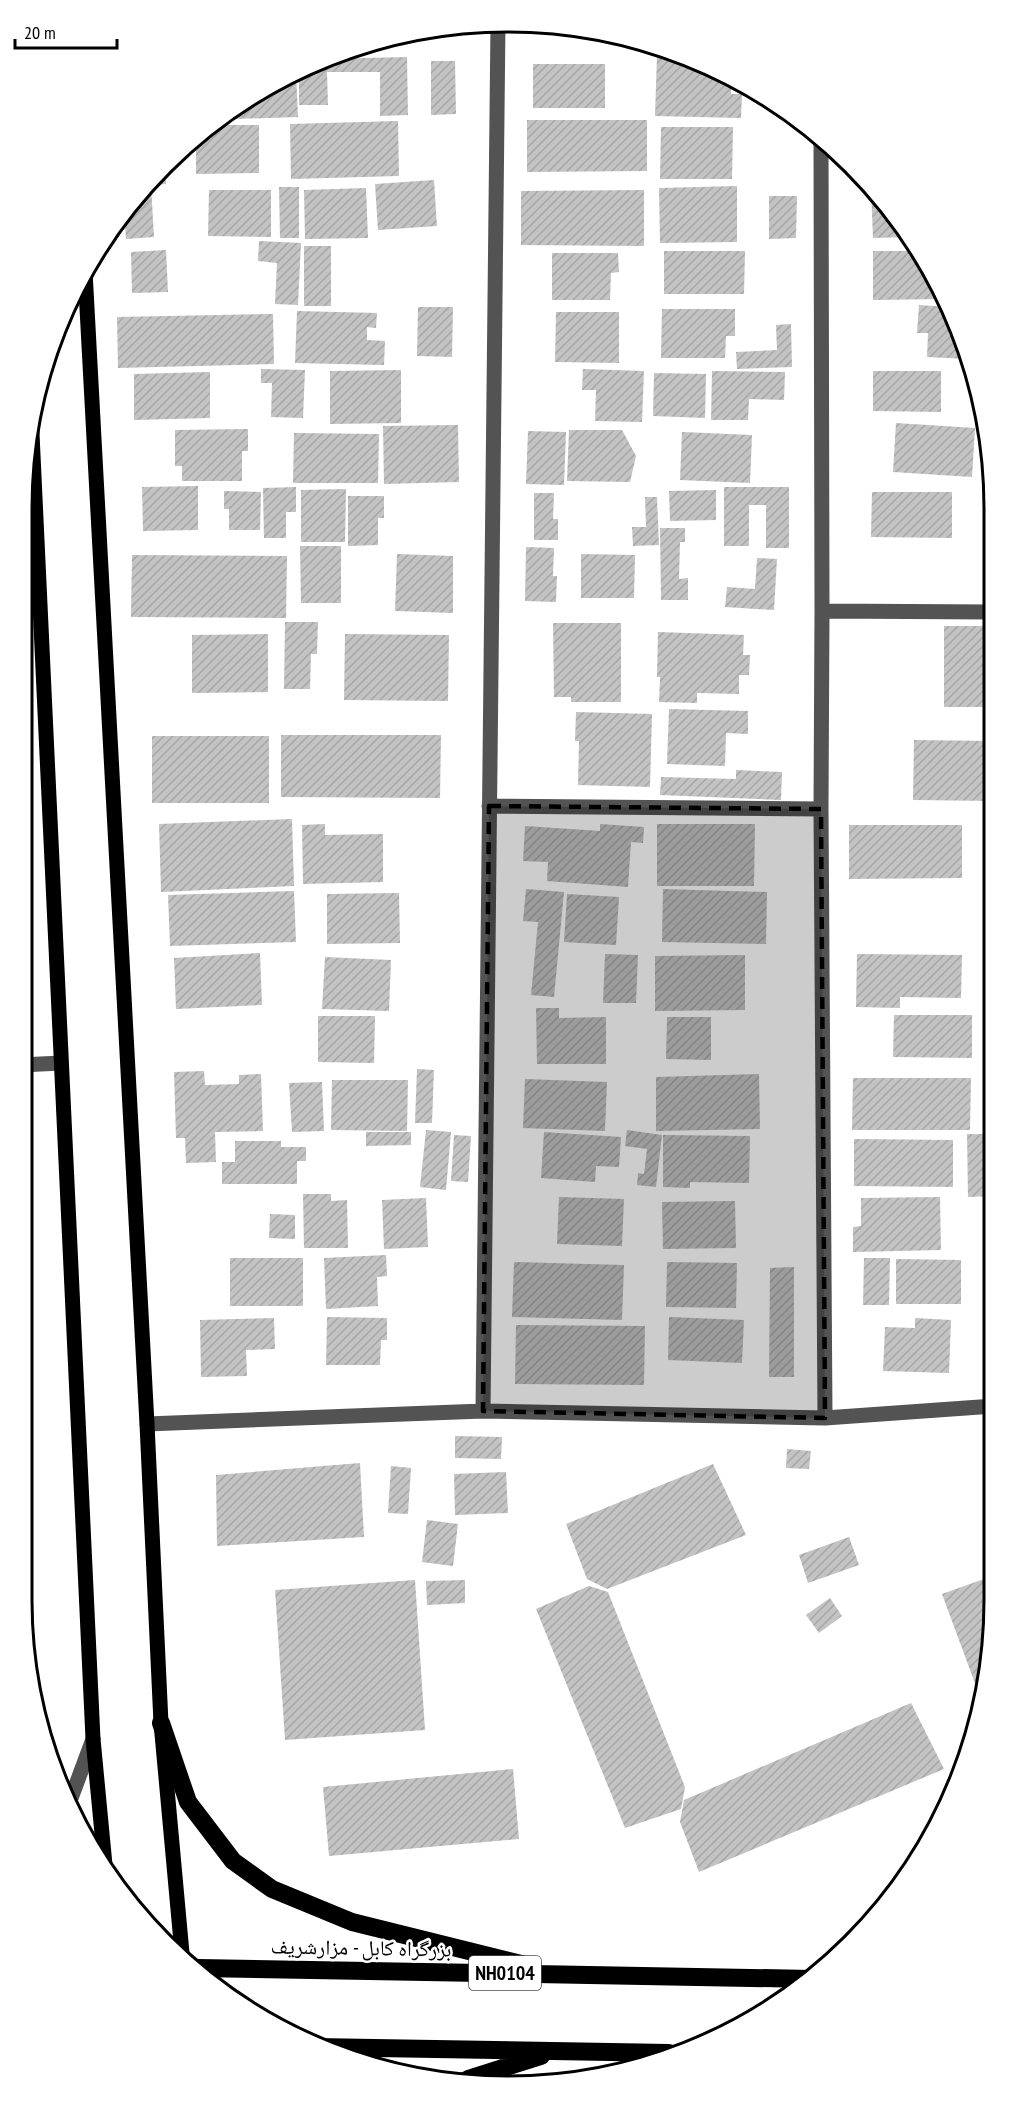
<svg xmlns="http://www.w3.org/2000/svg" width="1016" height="2108" font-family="'PT Sans Narrow','Noto Naskh Arabic',sans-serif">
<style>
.building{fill:url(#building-hatch)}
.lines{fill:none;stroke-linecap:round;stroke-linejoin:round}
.minor{stroke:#535353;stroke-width:15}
.major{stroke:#000;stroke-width:15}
.highway{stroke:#000;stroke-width:18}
.marked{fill:#000;fill-opacity:0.2;stroke:#000;stroke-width:4.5;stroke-dasharray:12 8;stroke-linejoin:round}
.labels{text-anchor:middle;stroke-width:5;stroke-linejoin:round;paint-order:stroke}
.shield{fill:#fff;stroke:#4c4c4c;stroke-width:1.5}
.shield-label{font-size:20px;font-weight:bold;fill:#000}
.street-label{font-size:21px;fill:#000;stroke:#fff}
.rim{fill:none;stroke:#000;stroke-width:3}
</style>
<defs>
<pattern id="building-hatch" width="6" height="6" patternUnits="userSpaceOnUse" patternTransform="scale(1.5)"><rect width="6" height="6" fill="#c3c3c3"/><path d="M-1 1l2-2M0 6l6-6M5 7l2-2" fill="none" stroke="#a6a6a6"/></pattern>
</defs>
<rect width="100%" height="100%" fill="#fff"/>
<!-- building -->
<path class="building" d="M657 56H687L695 58 731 79V94H742L741 118 655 116Z
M407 57 408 115 380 116V72H327L328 105H299V70L321 59Z
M431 61H455L456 114 431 115Z
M533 64H605V108H533Z
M296 72 298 117 235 119V105L238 103Z
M217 120H221V125H259V173L196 174V137Z
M527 120H647V171L527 172Z
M398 121 399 176 291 179 290 124Z
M661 127H733L732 179H660Z
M165 162 166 184 151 185 154 237 126 239 124 212Z
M434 180 437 226 378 230 375 184Z
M737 186V242L660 243 659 188Z
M279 187H299V238H280Z
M366 188 368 238 305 239 304 190Z
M871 189 895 212 909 237 873 238Z
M209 190H271V237L208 236Z
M644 190V246L521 245V191Z
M769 196H797L796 238 769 239Z
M259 241 301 243 298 305 275 304 277 263 258 261Z
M304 246H331V306H304Z
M166 250 168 292 132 293 131 252Z
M664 251H745L744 294H664Z
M873 251H917L945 299 873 300Z
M552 253H618L619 272 611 273 610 300H552Z
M919 305 949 307 958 322 968 359 927 357 928 333H917Z
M418 307H453L452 357 417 356Z
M662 309H735V336H726L725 358H661Z
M297 311 377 313 376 328 367 327V340L385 341 384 365 295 363Z
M556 312H619V363L555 362Z
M273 314 274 364 118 368 117 317Z
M791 324 792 367 737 369 736 352 777 350 776 325Z
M261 369 305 370 303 418 271 417 272 383H261Z
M583 369 644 371 642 422 595 421 596 390H582Z
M401 370V423L330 424V371Z
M712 371 785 372 784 400 749 399 748 420H711Z
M873 371H941V412L873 411Z
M210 372V418L134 420V374Z
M654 373 706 374 705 418 653 416Z
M896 423 975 428 972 477 893 472Z
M458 425 459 482 384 484 383 426Z
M248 429V451H242V481H182V466H175V430Z
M569 430H622L636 456 630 482 567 481Z
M528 431 566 432 564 485 526 484Z
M682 432 752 435 750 483 680 480Z
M294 433 379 434 378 483H293Z
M198 486V530L143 531 142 487Z
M296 487V512H286V538H264L263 488Z
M724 487H789V548H766V505H749V546H724Z
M346 489 345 542H301V490Z
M716 490V520L670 521 669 491Z
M224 491 261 492 260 530H229V509H224Z
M872 492H952V538L871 537Z
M534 493H554L553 519H558V540H534Z
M348 496H384V518H378V545L348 546Z
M645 497H657L659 545 633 546 632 527H646Z
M660 528H685V542H680L679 579 688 578V600H661Z
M300 546H341V603H301Z
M526 547 554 548 553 576H557L556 602 525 601Z
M397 554 453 556V613L395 611Z
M581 554 635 555 634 598H581Z
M132 555 287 556 286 618 131 617Z
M757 558 777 559 774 610 725 607 727 587 755 589Z
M285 622H318L317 654H311L310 689H284Z
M553 623H621V702H571V697H554Z
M944 626H991L992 707H944Z
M658 632 744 635 743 655H750L749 675H739V694L697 693V703L659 702 660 677H657Z
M268 634V692L192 693V635Z
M345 634 449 635 448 701 344 700Z
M669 709 748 711V734L726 733 725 766 667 764Z
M576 712 652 714 650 787 578 785 579 741H575Z
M281 735H441L440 798 281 797Z
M152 736H269V803H152Z
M914 740 992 741V801L913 800Z
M736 770 782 772 781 800 660 795 661 777 736 779Z
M292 819 294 886 161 892 159 824Z
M325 824V835L383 834V882L303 884 302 825Z
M600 824 644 827 643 843 631 842 628 887 547 881 548 862 523 861 525 826 600 831Z
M657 824H755L754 886H657Z
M849 825H962V878L849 879Z
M526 889 564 892 554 997 531 995 538 922 523 921Z
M663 889 767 892 766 944 662 942Z
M294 891 296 942 170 946 168 895Z
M399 893 400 943 327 944V894Z
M567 894 619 897 616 945 564 942Z
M988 899H992L993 946H988Z
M260 953 262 1005 176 1009 174 958Z
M605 954 638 955 636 1003H603Z
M857 954 962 955 961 998 900 997V1008L856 1007Z
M745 955V1010L655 1011V956Z
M325 957 391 960 389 1011 322 1009Z
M536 1008H559V1018L606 1017V1064H537Z
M894 1015H972V1058L893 1057Z
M318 1016H375L374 1063 318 1062Z
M667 1017H711V1060L666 1059Z
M988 1021H993V1072H990Z
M417 1069 434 1070 432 1123H415Z
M204 1071 205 1085 239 1084V1075L261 1074 263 1131 215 1132 216 1162 186 1163 185 1138H176L174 1072Z
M759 1074 760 1129 656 1131V1077Z
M853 1078H971L970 1130H852Z
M525 1079 607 1082 605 1131 523 1128Z
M332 1080H408L407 1131 331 1130Z
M322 1082 324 1131 292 1132 289 1083Z
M426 1130 451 1132 446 1190 420 1187Z
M627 1130 662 1135 656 1187 637 1185 638 1173 644 1174 647 1149 625 1146Z
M366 1132H411V1145L366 1146Z
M544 1132 621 1137 619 1167 596 1166 595 1182 541 1178Z
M967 1134H993L994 1196 968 1197Z
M454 1135 471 1136 468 1182 451 1181Z
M663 1135 750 1136 749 1183 690 1182V1188L663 1187Z
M854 1139 953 1140V1187L854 1186Z
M235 1141H281V1147H306V1161H297V1184H222V1162H235Z
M303 1194H331V1201L347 1200 348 1248H304Z
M559 1197 624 1199 622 1246 557 1244Z
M940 1197 941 1250 853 1252V1227L861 1226V1198Z
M426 1198 428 1247 384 1249 382 1200Z
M735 1201 736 1248 663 1249 662 1202Z
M270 1214 295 1215V1239L269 1238Z
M386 1255 387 1276 377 1277 378 1306 326 1309 324 1258Z
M230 1258H303V1306H230Z
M864 1258H890L889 1305H863Z
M896 1259 961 1260V1304H896Z
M514 1262 624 1265 622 1320 512 1317Z
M667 1262 737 1263 736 1308 666 1307Z
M794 1267V1377H769L770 1268Z
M992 1287H994V1316H991Z
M327 1317 387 1318V1340H381L380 1365H326Z
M669 1317 744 1320 742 1363 668 1360Z
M274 1318 275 1349 246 1350 247 1376 201 1377 200 1320Z
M915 1318 951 1320 949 1373 883 1371 885 1327 915 1328Z
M516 1325 645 1326 644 1385 515 1384Z
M455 1436 502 1437 501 1459 455 1458Z
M787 1449 811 1451 809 1469 786 1468Z
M360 1463 364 1537 217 1546 216 1475Z
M713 1464 746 1535 607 1589 587 1579 566 1524Z
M391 1466 411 1468 408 1514 388 1513Z
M506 1472 508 1513 455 1515 454 1474Z
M427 1520 458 1524 453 1566 422 1562Z
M849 1537 859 1565 808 1583 799 1555Z
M995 1575V1600L986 1695 983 1705 942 1594Z
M415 1580 425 1730 285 1740 275 1590Z
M465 1580V1603L427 1605 426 1581Z
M589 1586 608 1592 685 1787 681 1809 625 1828 536 1609Z
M830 1598 842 1616 819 1633 806 1615Z
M911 1703 944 1769 699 1872 680 1822 684 1800Z
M513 1769 519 1839 329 1856 323 1787Z"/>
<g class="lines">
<!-- minor -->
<path class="minor" d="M821 138 822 611 821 809 825 1418
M822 611 991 612
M489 806 821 809
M21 1065 61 1063
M483 1411 498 22
M147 1424 483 1411 825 1418 994 1406
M70 1801 93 1739"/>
<!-- major -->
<path class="major" d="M85 271 147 1424 161 1723 182 1953
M31 412 93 1739 105 1865"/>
<!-- highway -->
<path class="highway" d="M161 1723 188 1802 233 1861 272 1889 352 1922 529 1966
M198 1968 812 1979
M315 2047 669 2053
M468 2079 541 2056"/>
</g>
<!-- marked area -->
<path class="marked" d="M489 806 821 809 825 1418 483 1411Z"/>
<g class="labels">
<!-- shield labels -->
<rect class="shield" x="469" y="1956" width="72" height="34" rx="4.5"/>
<g class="shield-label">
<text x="505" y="1980">NH0104</text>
</g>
<!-- street labels -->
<g class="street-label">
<text transform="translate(361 1948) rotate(1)" y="7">بزرگراه کابل - مزارشریف</text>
</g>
</g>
<!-- crop -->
<path d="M0 0H1016V2108H0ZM508 32H508A476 476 0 0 1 984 508V1600A476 476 0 0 1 508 2076H508A476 476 0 0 1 32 1600V508A476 476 0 0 1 508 32Z" fill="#fff" fill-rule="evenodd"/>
<path class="rim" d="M508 32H508A476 476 0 0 1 984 508V1600A476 476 0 0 1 508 2076H508A476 476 0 0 1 32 1600V508A476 476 0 0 1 508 32Z"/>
<!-- scale -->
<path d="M15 39v9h102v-9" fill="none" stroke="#000000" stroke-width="3"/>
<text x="24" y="39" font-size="18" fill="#000000" stroke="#ffffff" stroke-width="4.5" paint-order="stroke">20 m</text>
</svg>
